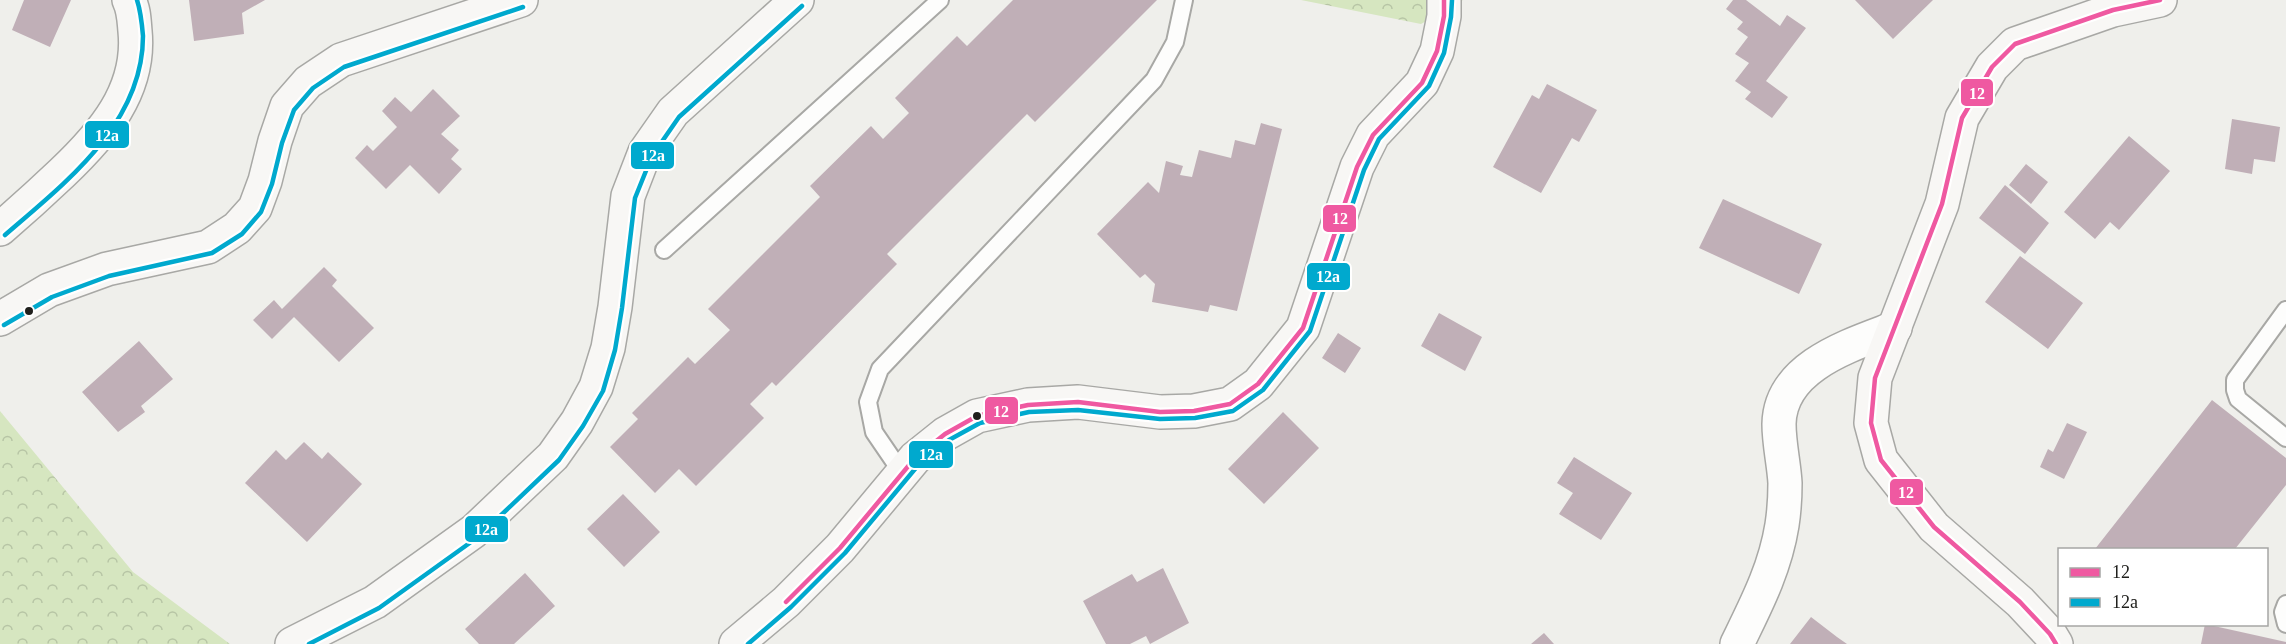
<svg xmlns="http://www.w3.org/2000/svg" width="2286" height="644" font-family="Georgia,serif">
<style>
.forest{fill:url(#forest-crowns)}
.building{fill:#c0afb7}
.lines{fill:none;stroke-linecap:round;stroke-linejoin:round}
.lane-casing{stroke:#a8a8a5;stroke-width:20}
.street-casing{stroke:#a8a8a5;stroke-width:36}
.secondary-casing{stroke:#a8a8a5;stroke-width:36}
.lane{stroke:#fdfdfc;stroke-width:16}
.street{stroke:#fdfdfc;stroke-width:33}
.secondary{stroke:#f8f7f5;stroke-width:33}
.bus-1-casing{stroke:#fff;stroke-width:9}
.bus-2-casing{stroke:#fff;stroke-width:9}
.bus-1{stroke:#ef59a1;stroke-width:4.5}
.bus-2{stroke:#00a9ce;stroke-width:4.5}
.bus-dot{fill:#20201d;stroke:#fff;stroke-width:2}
.line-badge{stroke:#fff;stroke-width:2}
.badge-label{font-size:16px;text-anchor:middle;font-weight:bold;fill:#fff}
</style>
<defs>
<pattern id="forest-crowns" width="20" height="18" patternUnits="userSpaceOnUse" patternTransform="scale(1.5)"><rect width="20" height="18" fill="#d6e6c0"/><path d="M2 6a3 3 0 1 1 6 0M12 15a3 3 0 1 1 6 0" fill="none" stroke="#b7c5a5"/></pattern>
</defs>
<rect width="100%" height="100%" fill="#efefeb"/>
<!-- forest -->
<path class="forest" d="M1301 0H1463L1421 24Z
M0 411 133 572 230 644H0Z"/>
<!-- building -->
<path class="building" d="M24 0H71L50 47 12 30Z
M189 0H265L242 13 244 34 194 41Z
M1013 0H1157L1035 122 1027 114 887 254 897 264 776 386 772 382 750 404 764 418 696 486 679 469 655 493 610 447 638 419 632 413 688 357 695 364 730 330 708 309 820 197 810 186 871 126 883 139 909 113 895 98 957 36 967 46Z
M1733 0H1746L1780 26 1787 15 1806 28 1766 81 1788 97 1772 118 1745 99 1751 92 1735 81 1749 63 1735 54 1748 37 1737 29 1743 22 1726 9Z
M1855 0H1933L1893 39Z
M1547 84 1597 110 1579 142 1572 138 1541 193 1493 167 1532 95 1539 99Z
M433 89 460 116 441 134 459 150 451 159 462 169 439 194 410 165 386 189 355 158 367 145 373 151 397 127 382 111 395 97 411 112Z
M2232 119 2280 127 2275 162 2254 159 2252 174 2225 169Z
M1261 123 1282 129 1237 311 1210 305 1208 312 1152 302 1155 284 1145 274 1140 278 1097 234 1148 182 1159 193 1166 161 1183 166 1180 175 1192 177 1199 150 1231 158 1235 140 1255 145Z
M2129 136 2170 171 2119 230 2110 222 2095 239 2064 212Z
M2026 164 2048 182 2031 204 2009 185Z
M2005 185 2049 223 2025 254 1979 218Z
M1723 199 1822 244 1799 294 1699 248Z
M2020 256 2083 303 2048 349 1985 302Z
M324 267 337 280 332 286 374 328 339 362 294 317 272 339 253 320 274 300 282 309Z
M1439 313 1482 337 1465 371 1421 346Z
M1338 333 1361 348 1345 373 1322 358Z
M139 341 173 379 141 406 145 412 118 432 82 392Z
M2212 400 2286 458V485L2235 549H2095Z
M1283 412 1319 448 1264 504 1228 469Z
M2067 423 2087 432 2064 479 2040 467 2048 449 2053 452Z
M304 442 322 459 328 452 362 484 307 542 245 483 276 450 286 460Z
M1574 457 1632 493 1601 540 1559 514 1573 493 1557 483Z
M623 494 660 532 624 567 587 529Z
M1163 568 1189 623 1150 644 1146 636 1130 644H1106L1083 601 1132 574 1137 582Z
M525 573 555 606 514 644H479L465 629Z
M1811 617 1837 637 1847 644H1790Z
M2205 624 2286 642V644H2201Z
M1544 633 1554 644H1531Z"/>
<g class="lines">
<defs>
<path id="lane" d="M664 250 940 0
M2286 310 2235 380V390L2238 399 2286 438
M902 473 874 432 868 402 880 369 1154 80 1175 42 1184 0
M2286 604 2283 612 2286 624"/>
<path id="street" d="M1737 644C1756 605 1775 569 1782 525 1784 512 1785 497 1785 483 1784 464 1779 444 1779 424 1780 366 1851 345 1895 328"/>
<path id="secondary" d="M0 229C21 211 42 192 62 173 102 135 141 91 135 31 134 20 134 10 129 0
M0 319 49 290 107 269 208 247 237 228 255 208 265 181 275 141 287 106 308 82 341 60 521 0
M292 644 375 602 474 531 553 456 577 422 596 387 608 348 615 307 628 196 645 152 673 112 797 0
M736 644 786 602 840 548 915 458 945 434 977 416 1028 405 1078 402 1160 412 1194 411 1230 404 1258 384 1303 328 1357 167 1373 135 1422 83 1437 51 1444 16V0
M2056 644 2050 634 2020 602 1934 527 1881 460 1871 423 1875 378 1942 204 1962 118 1992 67 2015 44 2113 10 2160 0"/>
</defs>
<!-- lane casing -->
<use href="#lane" class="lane-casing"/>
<!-- street casing -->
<use href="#street" class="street-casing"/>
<!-- secondary casing -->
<use href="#secondary" class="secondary-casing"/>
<!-- lane -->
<use href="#lane" class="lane"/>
<!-- street -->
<use href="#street" class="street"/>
<!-- secondary -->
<use href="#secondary" class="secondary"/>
<defs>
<path id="bus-1" d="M786 602 840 548 915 458 945 434 977 416 1028 405 1078 402 1160 412 1194 411 1230 404 1258 384 1303 328 1357 167 1373 135 1422 83 1437 51 1444 16V0
M2056 644 2050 634 2020 602 1934 527 1881 460 1871 423 1875 378 1942 204 1962 118 1992 67 2015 44 2113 10 2160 0"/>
<path id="bus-2" d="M5 235C65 183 143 124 143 36 142 24 141 12 137 0
M4 325 52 297 109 276 212 253 242 234 261 212 272 184 282 143 294 110 313 88 344 67 523 7
M309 644 379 608 478 537 559 460 583 426 603 391 615 350 622 308 635 198 652 156 679 117 802 6
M748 644 791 607 845 553 920 463 949 440 980 423 1029 412 1078 410 1160 419 1195 418 1233 411 1263 390 1310 331 1364 170 1379 139 1429 86 1444 53 1451 17 1452 0"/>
</defs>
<!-- bus-1 casing -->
<use href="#bus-1" class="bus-1-casing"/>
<!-- bus-2 casing -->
<use href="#bus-2" class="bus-2-casing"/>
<!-- bus-1 -->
<use href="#bus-1" class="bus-1"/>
<!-- bus-2 -->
<use href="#bus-2" class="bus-2"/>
</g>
<!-- markers -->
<g class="bus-dot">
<circle cx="29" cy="311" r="5"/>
<circle cx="977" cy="416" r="5"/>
</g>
<g class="line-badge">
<rect x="1960" y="78" width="34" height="29" rx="6" fill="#ef59a1"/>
<rect x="84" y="120" width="46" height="29" rx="6" fill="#00a9ce"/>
<rect x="630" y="141" width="45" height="29" rx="6" fill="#00a9ce"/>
<rect x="1322" y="204" width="35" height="29" rx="6" fill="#ef59a1"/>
<rect x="1306" y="262" width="45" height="29" rx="6" fill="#00a9ce"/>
<rect x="984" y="396" width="35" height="29" rx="6" fill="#ef59a1"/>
<rect x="908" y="440" width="46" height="29" rx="6" fill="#00a9ce"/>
<rect x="1889" y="478" width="35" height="28" rx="6" fill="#ef59a1"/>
<rect x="464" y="515" width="45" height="28" rx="6" fill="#00a9ce"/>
</g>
<g class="badge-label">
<text x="1977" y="99">12</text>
<text x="107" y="141">12a</text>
<text x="653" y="161">12a</text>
<text x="1340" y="224">12</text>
<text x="1328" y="282">12a</text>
<text x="1001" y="417">12</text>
<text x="931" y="460">12a</text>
<text x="1906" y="498">12</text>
<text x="486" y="535">12a</text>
</g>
<!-- legend -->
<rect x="2058" y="548" width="210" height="78" fill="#ffffff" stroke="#a6a6a5" stroke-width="1.5"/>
<rect x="2070" y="568" width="30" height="9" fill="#ef59a1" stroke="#a6a6a5" stroke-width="1.5"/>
<text x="2112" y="578" font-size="18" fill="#20201d">12</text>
<rect x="2070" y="598" width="30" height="9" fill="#00a9ce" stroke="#a6a6a5" stroke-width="1.5"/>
<text x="2112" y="608" font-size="18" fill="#20201d">12a</text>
</svg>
